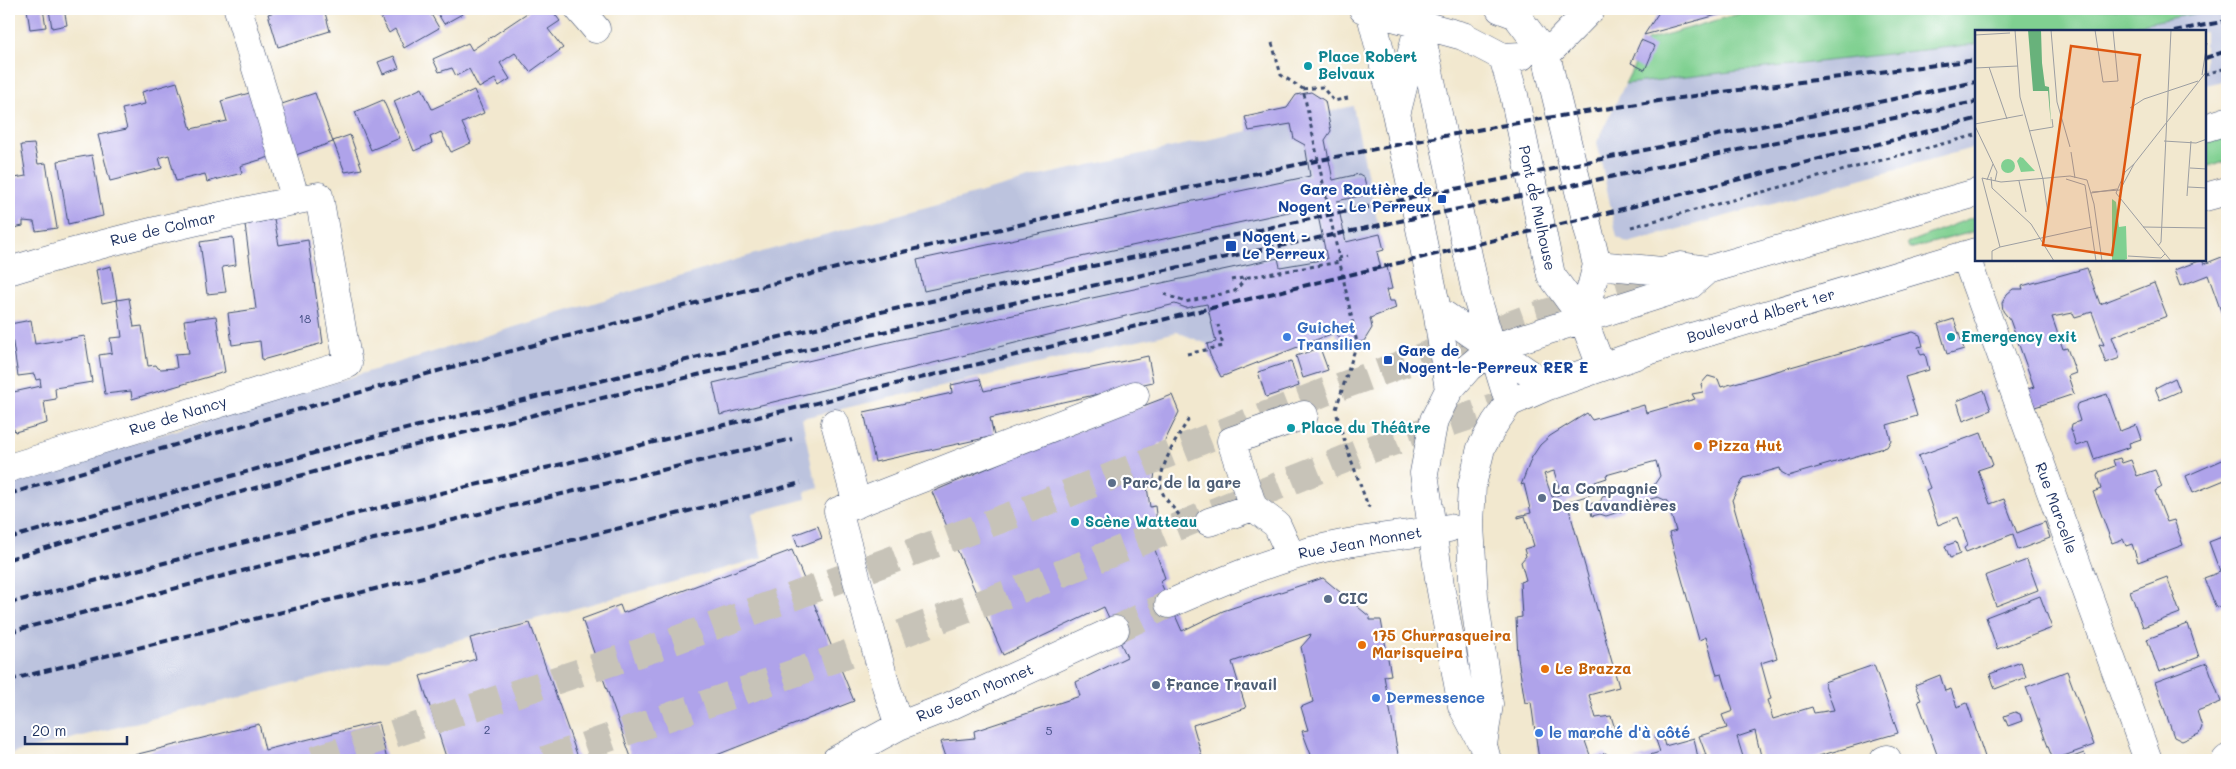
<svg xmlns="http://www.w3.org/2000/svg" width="2236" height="769" font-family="Mali,sans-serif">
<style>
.industrial{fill:#bcc3de}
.green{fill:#80d091;stroke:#4e8078}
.building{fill:#afa3ea;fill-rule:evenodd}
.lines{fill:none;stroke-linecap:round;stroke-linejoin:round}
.minor-tunnel{stroke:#c7c3b8;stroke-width:28;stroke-dasharray:28 14;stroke-linecap:butt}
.highway-tunnel{stroke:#c7c3b8;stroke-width:28;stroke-dasharray:28 14;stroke-linecap:butt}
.minor-casing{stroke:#3b4b6f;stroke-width:29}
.path{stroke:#3b4b6f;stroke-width:3;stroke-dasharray:4 4;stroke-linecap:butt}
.minor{stroke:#fff;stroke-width:28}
.rail{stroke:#1b2f5e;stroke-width:4;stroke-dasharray:8 4;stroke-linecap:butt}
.culture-dot{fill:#0f9aa8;stroke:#fff;stroke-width:2}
.transit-dot{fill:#1a4fb4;stroke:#fff;stroke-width:2}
.shop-dot{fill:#3f7fe0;stroke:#fff;stroke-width:2}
.food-dot{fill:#e8710a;stroke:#fff;stroke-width:2}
.service-dot{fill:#5c6f8a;stroke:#fff;stroke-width:2}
.labels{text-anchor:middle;stroke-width:4.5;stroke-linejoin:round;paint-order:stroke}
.number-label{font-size:12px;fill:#404c81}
.culture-label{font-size:15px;font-weight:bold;fill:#0d838f;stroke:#fff;text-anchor:start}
.transit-label{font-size:15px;font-weight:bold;fill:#164399;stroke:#fff;text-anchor:start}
.street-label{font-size:15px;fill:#1b2f5e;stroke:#fff}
.shop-label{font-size:15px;font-weight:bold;fill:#366cbe;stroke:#fff;text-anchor:start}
.food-label{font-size:15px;font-weight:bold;fill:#c56008;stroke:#fff;text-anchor:start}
.service-label{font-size:15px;font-weight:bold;fill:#4e5e75;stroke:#fff;text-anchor:start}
.inset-road{fill:none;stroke:#9c9ea2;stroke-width:1}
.view{fill:#de5710;fill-opacity:0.15;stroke:#de5710;stroke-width:2.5}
.inset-edge{fill:none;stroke:#1b2f5e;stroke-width:2.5}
</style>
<rect width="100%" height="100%" fill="#fff"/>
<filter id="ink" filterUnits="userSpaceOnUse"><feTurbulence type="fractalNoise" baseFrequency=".02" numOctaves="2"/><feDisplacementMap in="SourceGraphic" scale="10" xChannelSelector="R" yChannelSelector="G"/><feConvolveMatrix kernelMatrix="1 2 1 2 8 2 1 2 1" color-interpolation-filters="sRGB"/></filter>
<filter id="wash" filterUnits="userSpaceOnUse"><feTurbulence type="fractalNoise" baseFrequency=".0096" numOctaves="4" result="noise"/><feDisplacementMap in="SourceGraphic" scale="20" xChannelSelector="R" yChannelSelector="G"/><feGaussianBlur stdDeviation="1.12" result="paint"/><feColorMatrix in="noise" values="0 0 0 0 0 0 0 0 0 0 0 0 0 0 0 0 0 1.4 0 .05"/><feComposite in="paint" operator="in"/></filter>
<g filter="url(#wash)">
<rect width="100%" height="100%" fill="#f2e8cf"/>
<!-- industrial -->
<path class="industrial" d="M2217 9H2227V80L2205 85V31H2082L2147 23Z
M1976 44V147L1628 243 1617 237 1597 142 1625 84Z
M1311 92 1325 101 1327 112 1353 106 1380 234 1377 252 1381 268 1387 267 1392 289 1386 290 1389 301H1394L1396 308 1370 318 1372 328 1364 341 1349 345 1337 336 1335 332 1221 377 1210 355 1207 344 1177 332 802 418 813 472 819 488 805 492 806 499 752 513 762 558 313 679 9 754V481L758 253 1044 175 1248 131 1245 117 1287 108 1296 95Z"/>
<!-- green -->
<path class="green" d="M1756 9H2217L2147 23 2082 31H1976V44L1625 84 1647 40Z
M2227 132V161L2205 168V139Z
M1976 216V231L1909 249 1907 243Z"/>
<g id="blocks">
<!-- building -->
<path class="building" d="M27 9H43L46 27 30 29Z
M64 9 67 25 52 28 49 10Z
M284 9H324L330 31 278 47 268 14Z
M376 9H428L439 28 404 48 395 29 389 33Z
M435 9H462L464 13 444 24Z
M533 9H551L560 21 548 29 563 48 530 72 515 53 500 63 510 79 499 86 495 79 479 88 469 69 456 76 452 68 439 72 433 59 468 43 472 50Z
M1661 9H1699L1701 13 1714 9H1739L1644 35Z
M1641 40 1655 46 1645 70 1631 63Z
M394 56 399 68 383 74 378 62Z
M9 78H11L14 101 9 102Z
M177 82 191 129 227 121 221 101 253 92 273 156 240 166 242 173 207 182 205 174 176 181 169 155 159 158 162 168 110 181 98 135 127 129 122 109 145 104 142 92Z
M422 88 432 109 474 90 484 113 462 123 471 143 451 152 441 132 430 137 432 143 414 151 394 101Z
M1311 92 1325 101 1331 131 1325 140 1333 180 1359 174 1364 177 1367 191 1364 195 1337 201 1346 242 1380 234 1384 250 1377 252 1381 269 1387 267 1392 289 1386 290 1389 301H1394L1396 308 1370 318 1372 328 1364 341 1349 345 1337 336 1336 332 1221 377 1210 355 1207 344 1216 342 1207 304 1186 308 1175 304 720 415 713 383 902 339 1278 258 1280 267 1327 259 1316 206 924 291 917 260 1310 176 1305 145 1294 139 1291 124 1249 131 1245 117 1287 108 1296 95Z
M315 93 333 142 293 156 276 106Z
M383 100 400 138 371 150 355 112Z
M350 135 362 169 345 172 333 141Z
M34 144 38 164 46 163 57 228 36 231 34 222 23 221V226L9 229V179L26 176 21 145Z
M92 155 103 216 68 224 58 161Z
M274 219 279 245 308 240 323 343 262 360 260 341 232 345 228 313 256 309 245 225Z
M233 237 236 265 222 267 226 292 207 294 200 242Z
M2227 255V312L2222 314 2208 275 2180 286 2174 270 2202 260 2204 264Z
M111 266 117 300 129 298 134 327 142 326 148 366 156 365 158 368 161 369 177 368 175 354 189 353 184 320 216 316 225 372 132 399 131 391 105 394 99 355 112 353 110 338 122 337 117 300 102 303 96 270Z
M2087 268 2100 304 2154 283 2167 316 2112 337 2120 358 2106 363 2099 344 2104 345 2092 312 2075 317 2073 313 2052 317 2063 349 2067 348 2076 373 2068 376 2074 394 2035 407 2028 389 2034 387 2010 320 2003 311 2002 303 2007 294 2013 289H2023L2022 286Z
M1954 319 1964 349 1947 354 1938 324Z
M31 320 35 344 85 336 92 382 55 388 56 399 44 401 47 423 15 432 14 429H9V393L41 386 40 379 36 380 34 374 18 376 10 324Z
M1913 332 1920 335 1923 346 1918 347 1921 355 1925 354 1929 370 1905 377 1917 416 1887 425 1891 440 1887 447 1788 476 1781 472 1780 468 1744 478 1732 500 1777 658 1761 663 1771 699 1767 700 1773 719 1812 707 1814 713 1834 710 1824 682 1874 665 1898 733 1805 760H1762L1755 731 1737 737 1744 760H1633L1660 752 1655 737 1662 735 1665 746 1694 738 1698 758 1706 755 1699 736 1727 728 1722 715 1733 711 1722 674 1717 675 1706 637 1699 640 1669 533 1676 531 1667 501 1658 497 1625 506 1622 511 1606 516 1600 514 1592 516 1589 504 1600 502 1603 496 1619 491 1626 494 1654 485 1660 476 1656 461 1606 475 1607 478 1595 482 1592 488 1593 494 1567 502 1619 687 1589 695 1596 718 1611 716 1616 732 1585 741 1591 758 1606 753 1608 760H1539L1531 702 1525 703 1518 658 1516 618 1522 617 1520 582 1526 580 1521 562 1526 556 1524 549 1534 546 1525 516 1518 518V516L1531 513 1524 484 1521 485 1532 457 1540 445 1550 436 1587 413 1592 420 1644 405 1646 413 1695 399 1692 394 1703 392 1701 384 1708 376 1718 379 1721 387ZM1554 471 1561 494 1552 497 1544 474Z
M1320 348 1328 370 1303 378 1296 356Z
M1148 356 1153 382 990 418 994 436 875 462 864 412 952 393 951 385 980 379 984 391Z
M1291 361 1299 386 1266 397 1258 372Z
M2175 378 2180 391 2160 400 2155 388Z
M1984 390 1991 410 1963 421 1957 401Z
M2107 394 2120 431 2136 425 2141 439 2129 443 2130 447 2094 459 2088 442 2076 446 2071 429 2072 424 2080 421 2076 408 2077 404Z
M1172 395 1179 412 1163 445 1159 443 1153 486 1147 487 1150 507 1155 506 1157 523 1153 524 1154 531 1149 533 1165 578 1160 581 1182 631 1223 611 1323 578 1370 617V620H1381L1391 675 1384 676 1399 760H1313L1302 731 1308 730 1301 707 1313 702 1301 647 1310 637 1311 634 1232 662 1246 708 1193 725 1203 760H947L941 742 943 741 975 738 974 731 1080 696 1076 682 1127 657 1104 607 1003 655 932 492 1049 442Z
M1981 433 1993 465 1978 470 1990 504 2004 499 2017 533 2045 522 2050 538 2018 550 2013 534 1966 552 1964 548 1968 545 1958 517 1938 525 1926 490 1930 488 1918 456Z
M2120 458 2122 463 2131 460 2137 476 2155 470 2162 487 2155 491 2167 522 2174 520 2183 545 2138 562 2132 544 2126 546 2123 539 2112 543 2093 492 2101 489 2097 476 2099 472 2115 466 2113 460Z
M2227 458V479L2193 493 2186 476Z
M818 526 822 538 798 547 794 535Z
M2227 535V603L2216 608 2204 578 2220 572 2209 542Z
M1956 542 1960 554 1950 558 1945 546Z
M792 550 854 701 704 760H632L582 619 620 605 623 613Z
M2027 560 2038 590 1996 606 1985 576Z
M2167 577 2180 613 2143 627 2130 591Z
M2040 596 2052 628 1997 649 1986 617Z
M530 623 579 760H447L420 676 476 659 470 638Z
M2188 624 2199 657 2159 672 2147 639Z
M2021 662 2026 677 1995 689 1990 674Z
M2207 663 2221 702 2197 711 2202 727 2199 734 2182 741 2174 737 2155 682Z
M2067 671 2094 745 2053 760 2026 687Z
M1940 675 1945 691 1951 689 1957 707 1967 703 1985 757 1976 760H1939L1918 701 1921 700 1915 685Z
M2015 712 2020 714 2022 721 2008 726 2004 716Z
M378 722 387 760H114L259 724 265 750Z
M2084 753 2087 760H2065Z"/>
</g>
</g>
<g filter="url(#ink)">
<use href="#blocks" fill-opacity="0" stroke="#3b4b6f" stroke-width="1"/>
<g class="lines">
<!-- minor-tunnel -->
<path class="minor-tunnel" d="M1115 630 1169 604"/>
<!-- highway-tunnel -->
<path class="highway-tunnel" d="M314 760 660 646 1026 510 1325 392 1529 318 1681 273
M545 760 826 662 1050 578 1360 453 1523 398"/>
<defs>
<path id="minor" d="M238 9 296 200
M579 9 596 29
M1363 9 1463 36 1503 57 1522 56
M1500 9 1516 15 1546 55 1597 265 1583 319
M1370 11 1396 113 1437 310 1449 390
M1419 24 1477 298 1509 403
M1546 55 1591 9
M1503 57 1514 95 1551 275 1583 319 1601 366
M1397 111 1417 32
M2205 128 2227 121
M2205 197 2227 191
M1965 255 2148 760
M1597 265 1662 271 1681 266 1707 270
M9 271C111 239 214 216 319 196L348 364 9 468
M1437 310 1548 386
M835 423 857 504
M1209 522 1253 507
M1291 556 1277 525 1253 507 1231 441 1304 415
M1169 604C1220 582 1273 559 1328 547 1368 538 1409 535 1449 528
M899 726 886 686 838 511 1135 395
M1483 745 1489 704 1474 597 1470 524 1472 485 1481 448 1495 423 1509 403 1548 386 1665 345 1976 252
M836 760 899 726 950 706 1115 630
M1487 760 1483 745 1462 706 1440 585 1424 473 1434 420 1449 390 1468 368 1492 348 1690 285 1707 270 1976 193
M1884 760 1887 759
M2226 760 2227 759"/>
</defs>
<!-- minor casing -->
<use href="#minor" class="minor-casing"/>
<!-- path -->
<path class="path" d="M1272 43 1281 75 1303 89 1357 343 1336 409
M2205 74 2227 68
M1303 89 1322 87 1334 101 1348 98
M1312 189 1323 186
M1324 191 1335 188
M1631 227 1976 135
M1338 258 1348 256
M1231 280 1340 262
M1164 294 1185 302 1235 291 1246 278
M1187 354 1223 346 1218 325
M1337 415 1345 443 1368 506 1370 507
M1179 515C1173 507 1163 498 1161 488 1158 467 1178 436 1189 419"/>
<!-- minor -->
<use href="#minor" class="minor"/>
<!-- rail -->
<path class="rail" d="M2174 31 2227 21
M2205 58 2227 51
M9 494C358 389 711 294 1067 214 1209 183 1351 152 1494 127 1654 99 1815 80 1976 60
M9 538 357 441 881 312 1319 217 1976 82
M9 559C482 416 965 310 1449 211 1625 174 1800 136 1976 102
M9 603 350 515 1611 212 1976 119
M9 632 261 566 792 439
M9 680 801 483"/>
</g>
</g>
<!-- markers -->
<g class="culture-dot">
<circle cx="1308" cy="66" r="5"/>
<circle cx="1951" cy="337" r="5"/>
<circle cx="1291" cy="428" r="5"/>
<circle cx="1075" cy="522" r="5"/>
</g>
<g class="transit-dot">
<rect x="1437" y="194" width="10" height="10" rx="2.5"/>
<rect x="1225" y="240" width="12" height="12" rx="2.5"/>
<rect x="1383" y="355" width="10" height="10" rx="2.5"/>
</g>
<g class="shop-dot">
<circle cx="1287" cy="337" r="5"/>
<circle cx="1376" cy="698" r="5"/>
<circle cx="1539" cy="733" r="5"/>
</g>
<g class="food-dot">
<circle cx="1698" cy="446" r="5"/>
<circle cx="1362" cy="645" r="5"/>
<circle cx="1545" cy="669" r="5"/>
</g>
<g class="service-dot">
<circle cx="1112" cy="483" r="5"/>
<circle cx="1542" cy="498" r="5"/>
<circle cx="1328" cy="599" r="5"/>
<circle cx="1156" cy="685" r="5"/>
</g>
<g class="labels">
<!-- number labels -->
<g class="number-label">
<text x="305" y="323">18</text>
<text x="487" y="734">2</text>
<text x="1049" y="735">5</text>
</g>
<!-- culture labels -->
<g class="culture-label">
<text x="1318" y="62">Place Robert<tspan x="1318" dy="17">Belvaux</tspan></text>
<text x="1961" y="342">Emergency exit</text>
<text x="1301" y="433">Place du Théâtre</text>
<text x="1085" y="527">Scène Watteau</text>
</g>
<!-- transit labels -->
<g class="transit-label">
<text x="1432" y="195" text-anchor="end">Gare Routière de<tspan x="1432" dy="17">Nogent - Le Perreux</tspan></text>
<text x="1242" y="242">Nogent -<tspan x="1242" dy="17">Le Perreux</tspan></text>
<text x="1398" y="356">Gare de<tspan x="1398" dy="17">Nogent-le-Perreux RER E</tspan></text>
</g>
<!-- street labels -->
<g class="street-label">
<text transform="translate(1537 208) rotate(78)" y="5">Pont de Mulhouse</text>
<text transform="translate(163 229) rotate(-13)" y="5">Rue de Colmar</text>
<text transform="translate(1761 316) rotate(-17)" y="5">Boulevard Albert 1er</text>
<text transform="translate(178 416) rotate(-17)" y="5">Rue de Nancy</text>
<text transform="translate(2056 508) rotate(70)" y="5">Rue Marcelle</text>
<text transform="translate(1360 543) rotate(-10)" y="5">Rue Jean Monnet</text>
<text transform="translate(975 693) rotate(-23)" y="5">Rue Jean Monnet</text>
</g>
<!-- shop labels -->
<g class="shop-label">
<text x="1297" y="333">Guichet<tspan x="1297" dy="17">Transilien</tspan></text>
<text x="1386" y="703">Dermessence</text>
<text x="1549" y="738">le marché d'à côté</text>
</g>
<!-- food labels -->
<g class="food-label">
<text x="1708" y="451">Pizza Hut</text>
<text x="1372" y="641">175 Churrasqueira<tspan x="1372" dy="17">Marisqueira</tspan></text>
<text x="1555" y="674">Le Brazza</text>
</g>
<!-- service labels -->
<g class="service-label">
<text x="1122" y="488">Parc de la gare</text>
<text x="1552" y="494">La Compagnie<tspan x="1552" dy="17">Des Lavandières</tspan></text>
<text x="1338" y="604">CIC</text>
<text x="1166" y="690">France Travail</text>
</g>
</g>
<!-- overview -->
<g transform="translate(1975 30)">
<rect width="231" height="231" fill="#f2e8cf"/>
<path d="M45 127 48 128 60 141 46 142 42 131ZM26 136a7 7 0 1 1 14 0a7 7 0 1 1-14 0ZM137 169 141 172 144 197 151 196 152 229 147 231H137Z" fill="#80d091"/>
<path d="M53 0H66L67 33 70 56 74 57 76 95 73 61H58Z" fill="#68b27b"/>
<path class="inset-road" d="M40 0 45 67 68 149 73 184M76 0 82 72 95 117M120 0 128 52 143 51 138 0M0 5 35 3M14 37 32 89M0 38 43 36M227 45 232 13M155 78 169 69 223 51M0 94 48 85M0 96 22 142 20 151M54 101 78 97 77 89M189 111 221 113 232 109M96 122 100 148M215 138 232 139M16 147 17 158 56 194 79 231M7 148 26 152 95 146 112 150 119 174 127 231M7 148 25 217 117 197M91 149 110 155 121 231M12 150 18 134M44 151 51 182M213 157 232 158M117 162 145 160 159 134 232 41M116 163 142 159M141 163 196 231M141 163 150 142 159 134M212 166 216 111M168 197 232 198M183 216 186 212 196 0M153 226 186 228 190 224M17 231V221L25 217"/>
<path class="view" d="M96 16 165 25 137 225 68 215Z"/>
<rect width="231" height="231" class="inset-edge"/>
</g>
<!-- margin -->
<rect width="2236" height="769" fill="none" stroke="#fff" stroke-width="30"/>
<!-- scale -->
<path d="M25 736v8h102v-8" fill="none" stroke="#1b2f5e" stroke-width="2.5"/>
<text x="32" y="736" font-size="15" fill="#1b2f5e" stroke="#ffffff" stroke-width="4" paint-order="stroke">20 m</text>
</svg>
